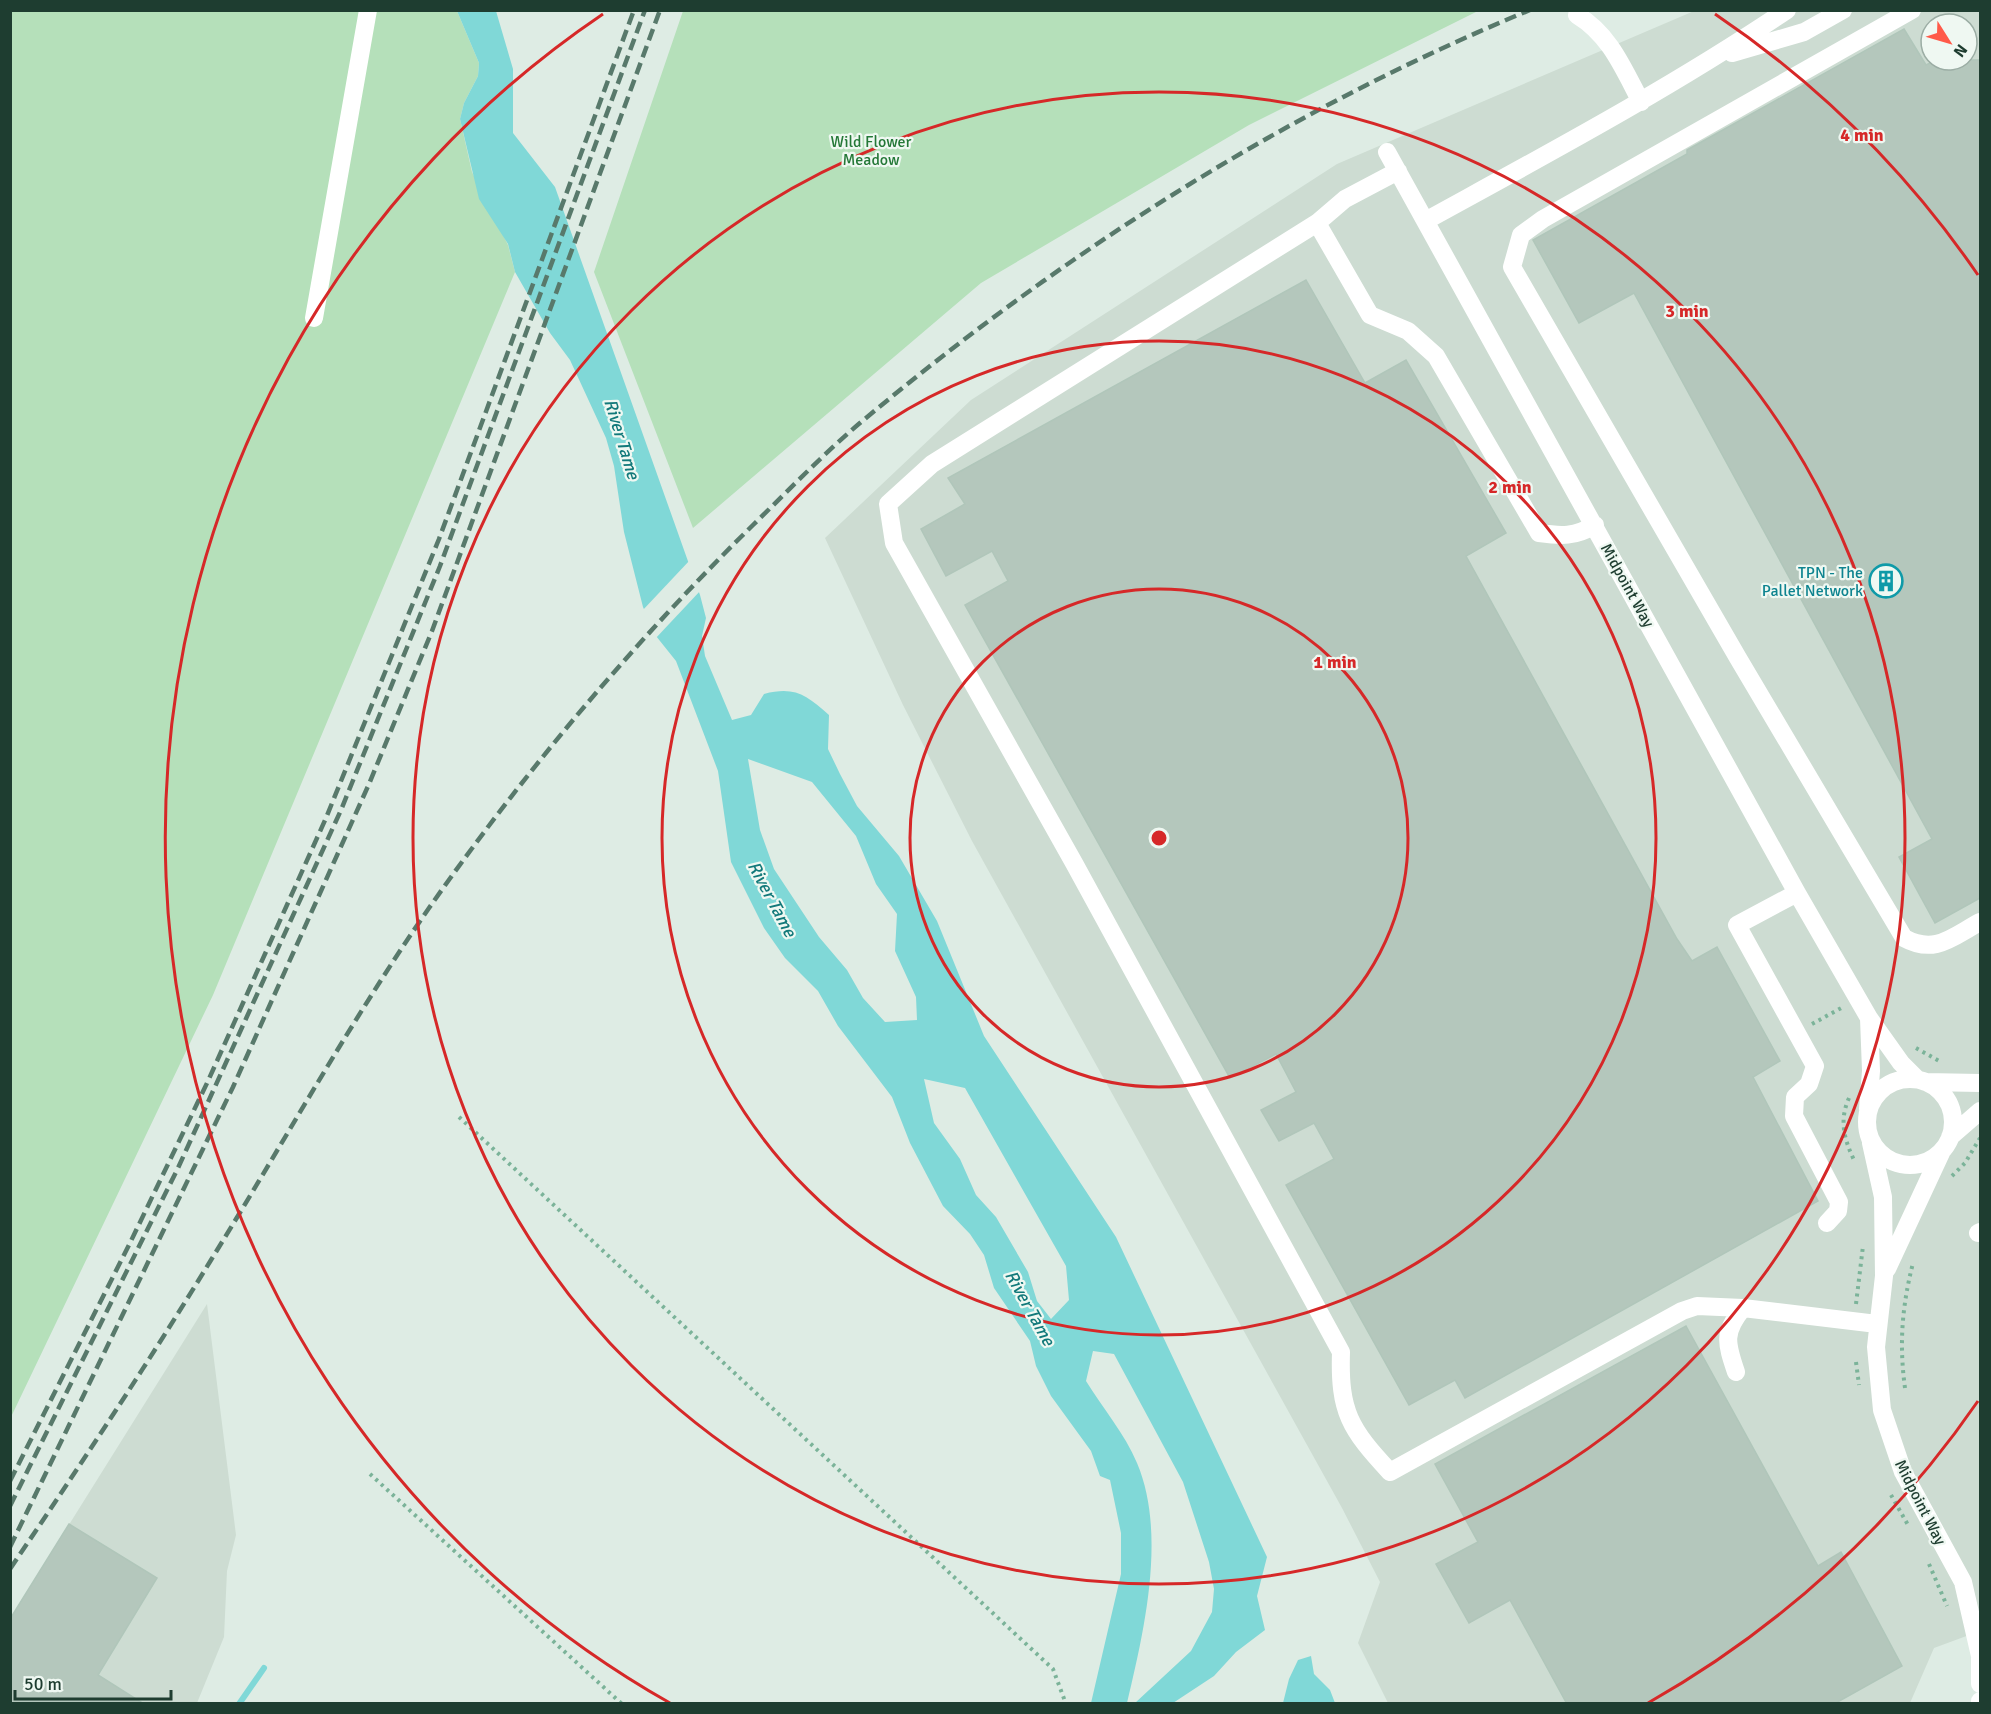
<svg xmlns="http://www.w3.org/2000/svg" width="1991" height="1714" font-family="Signika,sans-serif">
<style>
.built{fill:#cddcd2;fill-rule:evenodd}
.green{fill:#b5e0ba}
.water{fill:#80d8d7;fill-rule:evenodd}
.pier{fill:#deece4}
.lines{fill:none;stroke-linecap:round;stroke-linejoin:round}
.stream{stroke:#80d8d7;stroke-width:6}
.building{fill:#b4c7bc;stroke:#b0c6ba;stroke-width:1.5}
.path{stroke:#7bb399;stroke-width:4;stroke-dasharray:3 4.5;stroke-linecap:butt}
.minor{stroke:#fff;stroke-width:18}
.rail{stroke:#58796b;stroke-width:4.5;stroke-dasharray:12 6;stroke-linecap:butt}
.ring{fill:none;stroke:#d62828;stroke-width:3}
.labels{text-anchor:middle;stroke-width:4.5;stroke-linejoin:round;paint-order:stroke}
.park-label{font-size:16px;fill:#247837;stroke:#eff8f2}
.culture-label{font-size:16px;fill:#0d838f;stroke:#eff8f2;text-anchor:end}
.street-label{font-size:16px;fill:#1e3d30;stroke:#eff8f2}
.water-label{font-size:18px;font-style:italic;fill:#12797a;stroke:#eff8f2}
.centre{fill:#d62828;stroke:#eff8f2;stroke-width:3}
.ring-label{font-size:18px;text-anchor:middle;font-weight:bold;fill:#d62828;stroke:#eff8f2;stroke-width:4.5;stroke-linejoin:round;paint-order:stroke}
</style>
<rect width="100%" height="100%" fill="#deece4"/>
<!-- built -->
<path class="built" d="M1694 11H1980V1631L1934 1648 1910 1703H1388L1358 1643 1380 1582 1342 1508 972 841 903 705 825 538 971 400 1337 164ZM1931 24H1967V60H1931Z
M207 1304 236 1535 227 1571 224 1637 197 1703H11L10 1619Z"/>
<!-- green -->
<path class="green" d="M11 11H457L479 63 478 76 464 103 460 119 472 172 508 245 515 272 213 995 11 1417Z
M683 11V10L1478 11 1249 125 981 283 693 528 594 272Z"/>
<!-- water -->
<path class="water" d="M457 11H496L513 69V133L555 187 700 595 706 618 702 636 705 656 732 720 751 715 764 694C795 686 806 695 829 715L828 749 840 774 857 806 899 856 937 921 984 1036 1116 1237 1267 1557 1257 1596 1265 1630 1236 1652 1214 1676 1173 1703H1135L1191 1651 1212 1612 1214 1589 1209 1562 1183 1482 1114 1354 1093 1351 1086 1381C1102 1407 1125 1434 1137 1463 1167 1534 1144 1631 1127 1703H1091L1121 1574V1533L1110 1480 1100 1476 1091 1451 1051 1396 1036 1366 1030 1341 994 1288 984 1255 970 1234 943 1206 910 1143 892 1097 838 1026 818 991 785 958 764 928 731 862 718 771 676 661 656 636 643 607 624 532 614 466 606 438 570 360 550 333 515 272 508 244 479 199 460 119 464 103 478 76 479 63ZM748 759 812 782 856 836 876 884 897 914 895 951 916 997 917 1020 885 1022 863 998 847 970 819 937 774 869 760 830ZM924 1079 965 1088 1066 1266 1069 1300 1051 1319 1037 1301 1028 1272 996 1217 976 1195 960 1159 934 1123Z
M1311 1656 1314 1674 1330 1690 1335 1703H1283L1289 1679 1298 1660Z"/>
<!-- pier -->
<path class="pier" d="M690 560 701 590 655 639 642 611Z"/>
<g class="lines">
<!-- stream -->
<path class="stream" d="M239 1704 264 1668"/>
</g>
<!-- building -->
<path class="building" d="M1904 29 1926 65 1936 60H1980V898L1935 923 1899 857 1932 839 1634 293 1579 323 1533 240 1687 154V150Z
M1306 280 1365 383 1406 360 1506 533 1466 556 1677 939 1692 961 1717 947 1780 1061 1753 1077 1818 1201 1465 1398 1455 1380 1409 1405 1286 1185 1334 1159 1314 1123 1279 1141 1261 1110 1296 1092 1276 1054 1230 1078 965 605 1008 581 992 551 946 576 921 529 965 504 948 478Z
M1686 1326 1818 1566 1841 1552 1902 1666 1834 1704H1567L1510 1600 1469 1623 1436 1564 1478 1542 1435 1464Z
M69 1524 157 1578 98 1675 144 1704H10V1619Z"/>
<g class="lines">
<!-- path -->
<path class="path" d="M1812 1024 1843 1007
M1916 1048 1941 1062
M1849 1098C1839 1120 1844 1139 1854 1160
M459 1117 1053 1669 1066 1704
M1952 1176 1965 1163 1980 1138
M1856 1304 1863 1246
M1856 1362 1859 1385
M1905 1388C1899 1344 1902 1306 1913 1263
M370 1474 622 1704
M1891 1495 1908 1525
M1929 1564 1947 1606"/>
<!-- minor -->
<path class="minor" d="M1912 10 1543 219 1521 235 1512 267 1738 658 1904 938C1935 955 1952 937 1980 922
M1577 15C1610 35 1623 68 1641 102
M1732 53 1804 32 1843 10
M1387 152 1797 893 1869 1018 1901 1063 1917 1079
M1398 171 1345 199 1317 223 932 464 888 504 894 543 1074 863 1341 1352C1339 1412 1350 1429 1390 1472L1682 1311 1697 1306 1743 1308
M1427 220C1549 153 1671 88 1787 10
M1317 223 1370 315 1408 331 1436 356 1539 533C1561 536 1575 537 1595 525
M314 318 368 10
M1797 893 1737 925 1815 1066 1809 1084 1795 1097 1794 1116 1839 1202 1838 1211 1827 1223
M1867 1122a43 43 0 1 1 86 0a43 43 0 1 1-86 0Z
M1925 1082 1980 1083
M1868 1109 1871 1071 1869 1018
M1950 1137 1980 1111
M1871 1143 1883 1197 1884 1276 1876 1347 1882 1410 1903 1472 1963 1582 1980 1656V1684
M1978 1233 1980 1232
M1887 1269 1941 1153
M1736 1372C1726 1343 1723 1332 1743 1308L1877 1324
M1980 1704V1701"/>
<!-- rail -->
<path class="rail" d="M10 1481 130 1243 208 1081 326 818 439 539 634 10
M10 1506 178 1168 341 810 440 566 645 10
M10 1547 233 1087 369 784 432 631 660 10
M10 1569C79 1467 147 1365 211 1260 284 1142 350 1022 429 908 525 771 633 643 753 525 790 489 826 451 866 418 1066 251 1289 109 1530 10"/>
</g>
<!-- distance rings -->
<g class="ring">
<circle cx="1159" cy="838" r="249"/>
<circle cx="1159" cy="838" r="497"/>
<circle cx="1159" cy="838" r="746"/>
<path d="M1978 1401A994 994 0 0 1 1648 1703M670 1703A994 994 0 0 1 603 14M1715 14A994 994 0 0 1 1978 275"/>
</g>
<!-- icons -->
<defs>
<symbol id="building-ring" viewBox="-11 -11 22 22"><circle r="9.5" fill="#eff8f2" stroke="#0f9aa8" stroke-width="1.5"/><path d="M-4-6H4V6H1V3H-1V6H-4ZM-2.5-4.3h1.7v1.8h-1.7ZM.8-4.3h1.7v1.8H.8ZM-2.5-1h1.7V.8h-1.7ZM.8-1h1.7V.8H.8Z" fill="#0f9aa8"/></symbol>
</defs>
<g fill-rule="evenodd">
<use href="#building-ring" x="1867" y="562" width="38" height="38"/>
</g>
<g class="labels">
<!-- park labels -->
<g class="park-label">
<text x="871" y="147">Wild Flower<tspan x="871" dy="18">Meadow</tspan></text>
</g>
<!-- culture labels -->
<g class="culture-label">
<text x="1863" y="578">TPN - The<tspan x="1863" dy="18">Pallet Network</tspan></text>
</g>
<!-- street labels -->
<g class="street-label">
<text transform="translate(1628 585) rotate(61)" y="6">Midpoint Way</text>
<text transform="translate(1921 1502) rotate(63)" y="6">Midpoint Way</text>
</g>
<!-- water labels -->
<g class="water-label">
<text transform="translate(622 439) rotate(73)" y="6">River Tame</text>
<text transform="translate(772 899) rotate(62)" y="6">River Tame</text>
<text transform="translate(1030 1308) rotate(61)" y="6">River Tame</text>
</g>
</g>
<circle cx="1159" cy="838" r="9" class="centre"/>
<g class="ring-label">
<text x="1862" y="141">4 min</text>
<text x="1687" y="317">3 min</text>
<text x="1510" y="493">2 min</text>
<text x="1335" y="668">1 min</text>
</g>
<!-- border -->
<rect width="1991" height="1714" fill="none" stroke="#1e3d30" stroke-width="24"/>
<!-- north arrow -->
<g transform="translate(1949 42) rotate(127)"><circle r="28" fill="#eff8f2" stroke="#9bada4" stroke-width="1.5"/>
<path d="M0-4.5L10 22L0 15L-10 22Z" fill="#ff5a49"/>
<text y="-9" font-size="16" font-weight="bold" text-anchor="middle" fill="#1e3d30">N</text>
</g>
<!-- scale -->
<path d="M15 1690v9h156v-9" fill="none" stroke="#1e3d30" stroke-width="3"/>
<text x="24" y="1690" font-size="18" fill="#1e3d30" stroke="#eff8f2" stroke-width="4.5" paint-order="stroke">50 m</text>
</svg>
